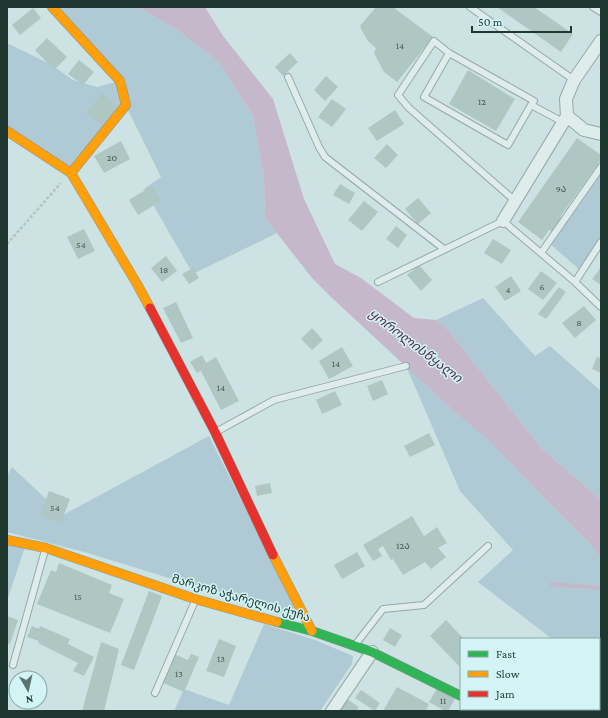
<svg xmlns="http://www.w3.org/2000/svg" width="608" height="718" font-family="'Crimson Pro','Noto Sans Georgian',serif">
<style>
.green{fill:#b0cad5}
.water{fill:#c4b8ca}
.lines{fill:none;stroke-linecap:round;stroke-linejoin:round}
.stream{stroke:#c4b8ca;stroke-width:4}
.building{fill:#aec7c3}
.lane-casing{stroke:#96a8a7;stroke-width:8}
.street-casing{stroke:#96a8a7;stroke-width:14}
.fast-casing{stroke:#869896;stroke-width:10}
.slow-casing{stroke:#869896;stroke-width:10}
.jam-casing{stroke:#869896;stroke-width:10}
.path{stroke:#b5c4c3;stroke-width:2.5;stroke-dasharray:3 2;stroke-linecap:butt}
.lane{stroke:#deecec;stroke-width:6}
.street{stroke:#deecec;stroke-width:12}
.fast{stroke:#30b455;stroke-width:9}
.slow{stroke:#ff9f0a;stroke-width:9}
.jam{stroke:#e5322d;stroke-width:9}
.labels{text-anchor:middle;stroke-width:3;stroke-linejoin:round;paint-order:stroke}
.number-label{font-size:10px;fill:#425b56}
.street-label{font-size:12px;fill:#1e3731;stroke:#d3f4f4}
.water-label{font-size:13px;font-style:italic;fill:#562e4d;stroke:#d3f4f4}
</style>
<rect width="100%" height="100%" fill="#cde3e3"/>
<!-- green -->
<path class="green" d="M52 7H138L176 29 220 63 253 116 264 178 265 218 277 233 193 274 144 189 161 177 126 106 71 173 7 131V43L52 65 73 80 97 87 120 81Z
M601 174V239L580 270 551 245Z
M483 298 535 356 550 346 601 391V500L542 449 448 330 436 320Z
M406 366 456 413 489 439 540 494 592 546 601 558V659L599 660V639H552L478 582 513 550 460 491Z
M209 436 295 607 288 615 88 553 7 532V476L12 467 63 515Z
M7 540 26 544 7 601Z
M264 624 315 640 353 656 352 664 320 711H174L184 689 229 705Z"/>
<!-- water -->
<path class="water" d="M138 7H205L223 36 273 99 304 199 335 264 361 278 414 318 436 320 448 330 542 449 601 500V558L592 546 540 494 489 440 456 413 331 297 312 278 265 218 264 178 253 116 220 63 176 29Z"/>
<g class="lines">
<!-- stream -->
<path class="stream" d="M551 584 601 588"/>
</g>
<!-- building -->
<path class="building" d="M376 7H393L433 37 397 82 384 72 374 53 376 48 368 41 362 31 360 26Z
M497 7H534L573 34 561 52Z
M33 8 41 18 20 35 12 25Z
M47 38 67 57 54 70 35 50Z
M290 53 298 62 283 76 275 67Z
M79 60 94 72 83 85 68 74Z
M468 70 515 99 496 131 449 104Z
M326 76 338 87 325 101 314 90Z
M102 93 118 106 102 125 86 113Z
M332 99 346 109 332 127 318 117Z
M395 110 404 124 377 141 368 128Z
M577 138 601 155V160L560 217 564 219 554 233 549 230 542 240 518 222Z
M121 141 130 159 104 173 94 156Z
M387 144 398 155 386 168 374 158Z
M340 184 355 193 349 204 333 195Z
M152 186 161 201 138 215 129 200Z
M418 198 431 213 418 224 405 209Z
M364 201 378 212 362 231 348 220Z
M396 226 407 235 398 248 386 239Z
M84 229 95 251 78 259 67 237Z
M493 239 511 250 502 264 484 253Z
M166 256 177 271 162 282 151 268Z
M419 265 432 280 421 291 407 275Z
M601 267V285L592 279Z
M193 268 199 278 189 284 182 274Z
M541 271 557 283 543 300 528 289Z
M511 276 521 291 505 301 495 287Z
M559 287 566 292 546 319 538 314Z
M176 302 193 338 181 343 163 308Z
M584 306 596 320 575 338 562 323Z
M312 328 323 340 312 350 301 339Z
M342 347 353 366 329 379 319 361Z
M202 355 206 363 216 357 239 401 221 410 201 371 197 373 190 362Z
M597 357 601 358V373L592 369Z
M382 380 388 394 373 401 367 386Z
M335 391 342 405 322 414 316 400Z
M429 433 435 445 410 457 404 446Z
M270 483 272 493 257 496 255 486Z
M49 491 70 499 61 523 40 515Z
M412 516 424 536 437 527 447 543 438 548 446 557 431 569 425 562 403 575 393 559 391 560 383 546 378 549 382 556 373 561 363 545Z
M357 552 365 566 342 579 334 565Z
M59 563 112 585 109 593 124 599 110 633 37 604 51 570 56 572Z
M149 591 162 596 134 670 121 665Z
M7 616 18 620 10 644 7 643Z
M446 620 464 639H461V664L459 666 430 636Z
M32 626 39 629 40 626 70 639 68 644 94 657 84 676 73 671 78 663 38 643 39 641 27 637Z
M390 628 402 635 395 647 383 640Z
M219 639 236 646 224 677 206 671Z
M101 642 119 649 104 711H82Z
M174 654 188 660 191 654 199 657 184 692 161 682Z
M397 687 429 704 426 711H383Z
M438 687 456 697 448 711H445L429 702Z
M361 690 380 703 375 711 355 698Z
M601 697V711H585L587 709H599V699Z
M347 699 359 707 356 711H339Z"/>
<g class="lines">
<defs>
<path id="lane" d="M470 7 574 80
M593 7 601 12
M449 53 434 41 398 95 409 108 515 201
M288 77 319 147 325 157 444 249
M531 105 534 101 449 53 424 97 508 145 531 105 563 122
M541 253 601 167
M378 282 503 221 575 282 601 307
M575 282 601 242
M216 432 274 400 406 366
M355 645 383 609 424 605 488 546
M13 665 45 550
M155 693 195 601
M599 693 601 691
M473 711 475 709
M578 711 581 709"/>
<path id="street" d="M567 116 584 130 601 134
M503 221 567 116 566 99 574 80 601 41
M332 711 372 652"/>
<path id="fast" d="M277 622 312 631 372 652 461 696
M485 709 488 711"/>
<path id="slow" d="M52 7 120 81 126 105 71 173
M7 131 71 173 137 284 150 308
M7 540 46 548 195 599 277 622
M273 555 312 631"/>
<path id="jam" d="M150 308 215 432 273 555"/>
</defs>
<!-- lane casing -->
<use href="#lane" class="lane-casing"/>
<!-- street casing -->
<use href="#street" class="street-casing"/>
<!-- fast casing -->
<use href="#fast" class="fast-casing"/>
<!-- slow casing -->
<use href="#slow" class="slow-casing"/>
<!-- jam casing -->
<use href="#jam" class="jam-casing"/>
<!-- path -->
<path class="path" d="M7 244 61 183"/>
<!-- lane -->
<use href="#lane" class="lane"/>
<!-- street -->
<use href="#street" class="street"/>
<!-- fast -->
<use href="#fast" class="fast"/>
<!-- slow -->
<use href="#slow" class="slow"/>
<!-- jam -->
<use href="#jam" class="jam"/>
</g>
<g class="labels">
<!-- number labels -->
<g class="number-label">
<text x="400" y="49">14</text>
<text x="482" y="105">12</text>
<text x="112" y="161">20</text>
<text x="561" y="192">9ა</text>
<text x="81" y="248">54</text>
<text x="164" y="273">18</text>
<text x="542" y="290">6</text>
<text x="508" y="293">4</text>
<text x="579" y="326">8</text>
<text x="336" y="367">14</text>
<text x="221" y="391">14</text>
<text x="55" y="511">54</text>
<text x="403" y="549">12ა</text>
<text x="78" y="600">15</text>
<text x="221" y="662">13</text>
<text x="179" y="677">13</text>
<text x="443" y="704">11</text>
</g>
<!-- street labels -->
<g class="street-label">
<text transform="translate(241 598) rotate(16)" y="4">მარკოზ აჭარელის ქუჩა</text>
</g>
<!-- water labels -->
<g class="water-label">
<text transform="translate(416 345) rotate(37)" y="5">ყოროლისწყალი</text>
</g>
</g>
<!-- border -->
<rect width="608" height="718" fill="none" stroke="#1e3731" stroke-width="16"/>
<!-- legend -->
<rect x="460" y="638" width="140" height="72" fill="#d3f4f4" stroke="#8ba8a6"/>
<rect x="468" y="651" width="20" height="6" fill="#30b455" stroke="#8ba8a6"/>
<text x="496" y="658" font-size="12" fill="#1e3731">Fast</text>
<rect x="468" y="671" width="20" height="6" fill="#ff9f0a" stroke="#8ba8a6"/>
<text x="496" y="678" font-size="12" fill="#1e3731">Slow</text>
<rect x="468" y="691" width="20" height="6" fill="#e5322d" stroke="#8ba8a6"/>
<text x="496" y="698" font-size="12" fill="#1e3731">Jam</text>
<!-- north arrow -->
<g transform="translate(28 690) rotate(171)"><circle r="19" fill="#d3f4f4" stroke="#8ba8a6"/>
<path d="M0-3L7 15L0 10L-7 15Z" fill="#5b736f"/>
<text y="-6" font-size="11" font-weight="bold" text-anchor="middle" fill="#1e3731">N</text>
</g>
<!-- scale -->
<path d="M472 26v6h99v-6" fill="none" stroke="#1e3731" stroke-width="2"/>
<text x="478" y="26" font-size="12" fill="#1e3731" stroke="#d3f4f4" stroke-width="3" paint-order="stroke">50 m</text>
</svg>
